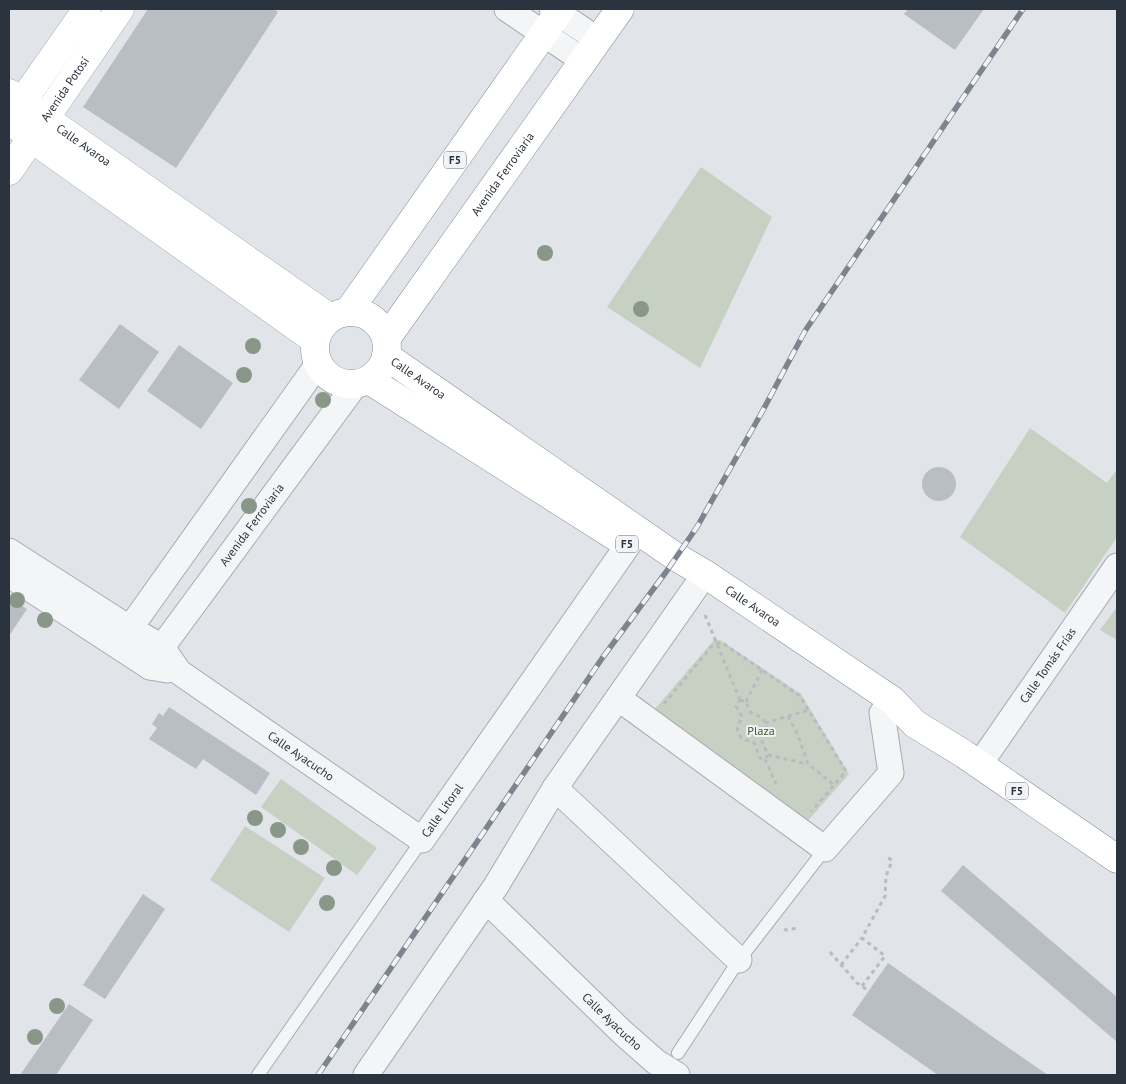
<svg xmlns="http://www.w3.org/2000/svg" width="1126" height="1084" font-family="'PT Sans',sans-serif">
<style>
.green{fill:#c7d1c3}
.building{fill:#b9bec4}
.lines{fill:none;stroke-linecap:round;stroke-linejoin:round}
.service-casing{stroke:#a7abb2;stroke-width:14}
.minor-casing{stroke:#a7abb2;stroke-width:27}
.secondary-casing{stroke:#a7abb2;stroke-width:29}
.trunk-casing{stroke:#8a929d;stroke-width:29}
.path{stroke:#b8bbc0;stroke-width:3;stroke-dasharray:4 4;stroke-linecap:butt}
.service{stroke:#f4f5f7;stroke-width:12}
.minor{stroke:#f4f5f7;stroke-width:25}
.secondary{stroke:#fff;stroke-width:28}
.trunk{stroke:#fff;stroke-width:28}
.rail-casing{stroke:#7d8490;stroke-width:5.5}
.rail{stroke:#f1f3f6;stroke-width:4;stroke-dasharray:11;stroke-linecap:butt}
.tree{fill:#899788}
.labels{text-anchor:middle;stroke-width:4;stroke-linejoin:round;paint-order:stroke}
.shield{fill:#f1f3f6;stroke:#666d75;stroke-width:1}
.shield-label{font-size:11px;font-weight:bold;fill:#2b333e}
.street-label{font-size:12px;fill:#2b333e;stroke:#f1f3f6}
.park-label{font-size:12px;fill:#41583a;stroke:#f1f3f6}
</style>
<rect width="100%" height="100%" fill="#e1e4e8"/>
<!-- green -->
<path class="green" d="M701 167 772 217 700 368 607 307Z
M1030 428 1107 483 1117 469V537L1065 613 960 537Z
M1117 607V640L1100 630Z
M714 640H720L801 694 849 774 805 824 654 710Z
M281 779 377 848 357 875 261 807Z
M245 826 325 878 289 932 210 880Z"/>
<!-- building -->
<path class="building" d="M148 9H274L278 12 176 168 83 107Z
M908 9H984L955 50 904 14Z
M120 324 159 352 119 409 79 380Z
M179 345 233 383 201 429 147 391Z
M922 484a17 17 0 1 1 34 0a17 17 0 1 1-34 0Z
M9 597 27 609 9 636Z
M169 707 270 773 256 795 203 759 196 769 149 739 157 728 152 724 159 713 163 716Z
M963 865 1117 997V1042L941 891Z
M143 894 165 909 105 999 83 985Z
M888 963 1003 1044 1048 1075H938L852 1015Z
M69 1004 93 1020 56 1075H20Z"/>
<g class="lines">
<defs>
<path id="service" d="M678 1053 739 960 825 849
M258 1075 422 840"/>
<g id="minor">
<path d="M507 9 584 61"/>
<path d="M552 9 598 40"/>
<path id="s1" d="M9 551 129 628 162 647 179 672 422 840 628 545"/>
<path d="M9 575 150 667 167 670"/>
<path d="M118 645 318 364"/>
<path id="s2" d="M150 667 162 647 355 385"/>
<path d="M618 698 825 849 891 773 882 713 892 700"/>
<path id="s3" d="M979 765 1117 566"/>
<path d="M555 788 739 960"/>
<path id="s4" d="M486 900 623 1033 656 1062 677 1075"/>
<path d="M366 1075 496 886 555 788 705 574"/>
</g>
<g id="secondary">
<path id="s5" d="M9 93 330 318"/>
<path d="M12 116 87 9"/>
<path d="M9 119 31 138 315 340"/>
<path id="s6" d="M9 171 120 9"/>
</g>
<g id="trunk">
<circle cx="351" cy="348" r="36"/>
<path d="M348 312 561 9"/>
<path id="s7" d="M386 339 620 9"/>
<path id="s8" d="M386 356 676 557 705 574 892 700 915 724 964 754 1117 859"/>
<path d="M369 380 616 537"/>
</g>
</defs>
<!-- service casing -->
<use href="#service" class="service-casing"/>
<!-- minor casing -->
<use href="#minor" class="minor-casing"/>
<!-- secondary casing -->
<use href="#secondary" class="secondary-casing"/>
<!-- trunk casing -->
<use href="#trunk" class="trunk-casing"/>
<!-- path -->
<path class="path" d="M705 615 740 700
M740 700 746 702 751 713 763 718 767 729 761 739 768 755 765 759 760 758 754 743 741 738 737 728 742 717 736 706Z
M746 702 762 670
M664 704 711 647 717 643 724 644 800 696 846 771 811 812
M788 716 798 735 808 764 834 785
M765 723 809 710
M768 755 807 764
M765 759 776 784
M784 929 786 930 798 928
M830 952 857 983 869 991
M841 965 862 938
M862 986 885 956 862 938 885 896 886 876 892 861 888 857"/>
<!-- service -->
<use href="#service" class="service"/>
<!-- minor -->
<use href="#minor" class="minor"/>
<!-- secondary -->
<use href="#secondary" class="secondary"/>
<!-- trunk -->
<use href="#trunk" class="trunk"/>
<defs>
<path id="rail" d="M318 1075 603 657 666 572 697 527 762 412 805 331 1023 9"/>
</defs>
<!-- rail casing -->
<use href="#rail" class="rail-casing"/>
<!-- rail -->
<use href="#rail" class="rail"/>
</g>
<!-- trees -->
<g class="tree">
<circle cx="545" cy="253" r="8"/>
<circle cx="641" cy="309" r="8"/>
<circle cx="253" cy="346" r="8"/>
<circle cx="244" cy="375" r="8"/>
<circle cx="323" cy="400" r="8"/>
<circle cx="249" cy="506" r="8"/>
<circle cx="17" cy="600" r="8"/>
<circle cx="45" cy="620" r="8"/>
<circle cx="255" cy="818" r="8"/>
<circle cx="278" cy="830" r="8"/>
<circle cx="301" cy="847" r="8"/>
<circle cx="334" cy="868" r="8"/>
<circle cx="327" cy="903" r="8"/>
<circle cx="57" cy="1006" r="8"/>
<circle cx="35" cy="1037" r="8"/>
</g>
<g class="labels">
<!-- shield labels -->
<g class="shield">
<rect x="444" y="151.5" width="22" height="17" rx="4"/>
<rect x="616" y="535.5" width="22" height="17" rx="4"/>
<rect x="1006" y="782.5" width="22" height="17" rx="4"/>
</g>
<g class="shield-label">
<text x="455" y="164">F5</text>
<text x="627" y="548">F5</text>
<text x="1017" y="795">F5</text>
</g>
<!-- street labels -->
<g class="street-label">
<text dy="4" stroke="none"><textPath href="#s6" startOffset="99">Avenida Potosí</textPath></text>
<text dy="4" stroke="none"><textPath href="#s5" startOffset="91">Calle Avaroa</textPath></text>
<text dy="4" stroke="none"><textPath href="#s7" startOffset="202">Avenida Ferroviaria</textPath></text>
<text dy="4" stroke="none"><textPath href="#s8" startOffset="39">Calle Avaroa</textPath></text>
<text dy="4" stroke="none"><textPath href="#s2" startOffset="175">Avenida Ferroviaria</textPath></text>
<text dy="4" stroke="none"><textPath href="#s8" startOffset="444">Calle Avaroa</textPath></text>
<text dy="4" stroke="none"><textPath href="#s3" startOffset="121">Calle Tomás Frías</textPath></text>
<text dy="4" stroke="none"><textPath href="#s1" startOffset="359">Calle Ayacucho</textPath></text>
<text dy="4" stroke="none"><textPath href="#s1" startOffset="542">Calle Litoral</textPath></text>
<text dy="4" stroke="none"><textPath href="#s4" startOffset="175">Calle Ayacucho</textPath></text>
</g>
<!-- park labels -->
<g class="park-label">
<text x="761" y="735">Plaza</text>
</g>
</g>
<!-- border -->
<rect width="1126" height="1084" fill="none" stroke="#2b333e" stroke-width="20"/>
</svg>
